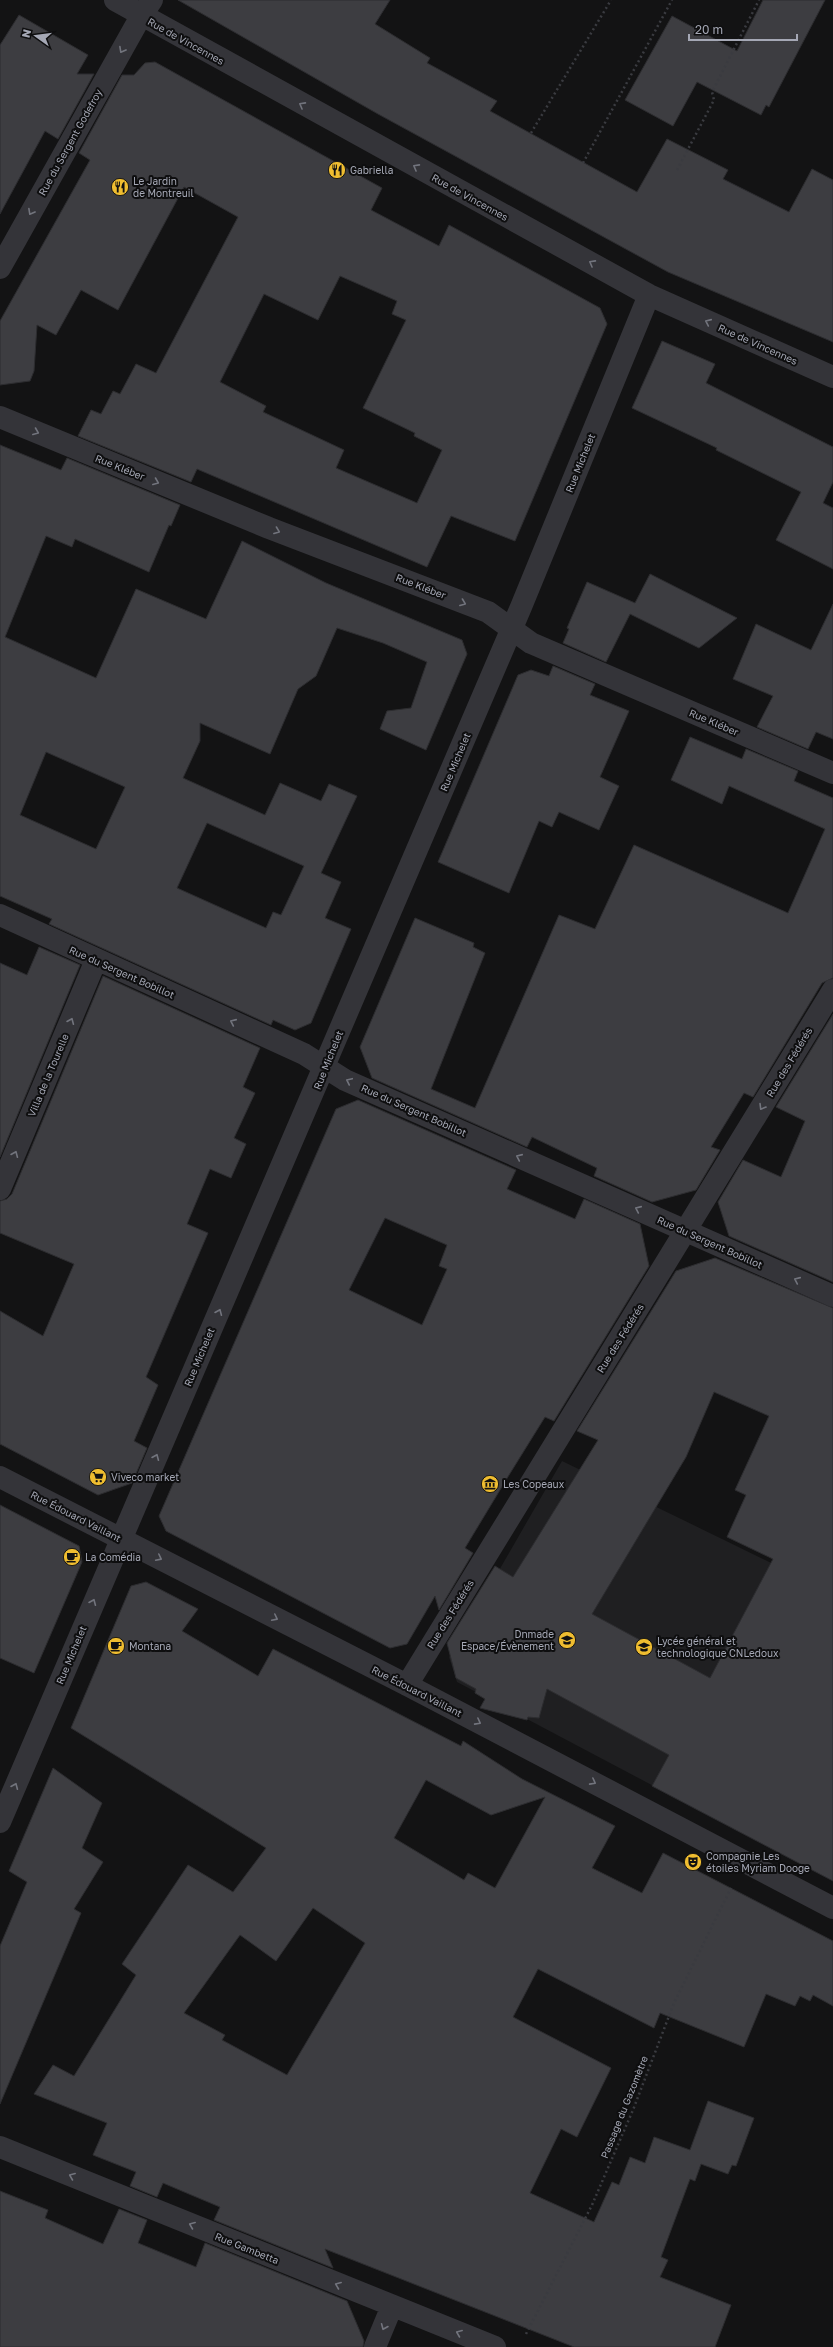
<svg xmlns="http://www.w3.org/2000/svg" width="833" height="2347" font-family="'Golos Text',sans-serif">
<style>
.built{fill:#1f1f21}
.building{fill:#3d3d41;stroke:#2d2d30;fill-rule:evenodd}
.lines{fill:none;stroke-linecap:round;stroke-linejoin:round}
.path{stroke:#3a3b40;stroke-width:2.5;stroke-dasharray:2 3;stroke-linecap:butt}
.minor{stroke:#343439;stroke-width:22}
.oneway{stroke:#72747d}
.labels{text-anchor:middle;stroke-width:4;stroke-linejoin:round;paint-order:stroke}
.street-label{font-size:10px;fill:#a5a8b5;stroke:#0e0e0f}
.poi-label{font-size:10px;fill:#a5a8b5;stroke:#0e0e0f;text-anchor:start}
</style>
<rect width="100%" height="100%" fill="#131314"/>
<!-- built -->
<path class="built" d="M562 1461 833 1593 765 1845 457 1682 449 1657Z"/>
<!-- building -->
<path class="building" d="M178 0H390L375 24 430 58 427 63 497 101 490 111 637 192 667 139 728 170 723 179 789 212 812 169 833 180V342L668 272 378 114Z
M763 0H825L769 107 766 105 761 115 697 82 673 126 625 100 672 16 737 51Z
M19 15 88 55 77 74H94L58 139 45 131 0 214V45Z
M155 62 382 188 371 210 439 246 449 225 600 308 607 324 515 541 451 516 427 567 197 469 191 482 78 436 91 410 101 414 113 391 120 394 136 364 156 373 238 217 184 187 118 310 81 290 56 335 37 325 34 371 30 381 0 385V321L90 160 79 153 122 75H134L145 63ZM340 276 397 301 392 314 406 320 363 408 415 433 414 436 442 450 417 503 336 468 344 450 263 412 266 406 220 382 264 294 318 320Z
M662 341 715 364 706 383 833 447V482L823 503 833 508V569L776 540 801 492 716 450 717 448 632 408Z
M0 445 61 470 67 458 180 505 171 526 169 525 149 572 75 539 72 547 46 536 5 637 96 678 136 589 206 619 242 541 326 583 462 640 467 654 426 750 380 729 387 711 411 708 427 662 383 643 337 628 316 676 298 689 270 754 200 723V741L183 778 265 815 280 783 321 801 329 784 357 796 321 873 341 882 325 918 351 929 311 1023 295 1030 273 1020 271 1025 49 924 52 919 0 896ZM46 752 125 787 96 849 20 815ZM207 823 304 866 281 915 273 912 266 928 177 888Z
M650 574 737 618 699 648 630 614 606 662 563 643 569 629 567 628 587 582 635 603Z
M833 604V739L816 732 808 749 757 727 773 696 733 679 756 624 811 650Z
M553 666 595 684 590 695 629 711 600 777 619 786 599 830 559 812 552 827 539 821 509 893 438 862 518 675 531 670 549 676Z
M690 737 742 759 746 749 798 771 794 781 833 798V978L822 983 753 1097 744 1093 711 1147 720 1150 696 1190 652 1202 594 1176 597 1168 532 1137 527 1147 372 1078 360 1047 415 918 474 943 473 947 485 953 431 1089 475 1108 559 915 595 929 634 845 788 913 825 829 729 786 722 804 671 780Z
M39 947 80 965 0 1157V963L27 975Z
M103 976 260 1048 243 1087 255 1093 234 1138 246 1144 231 1178 210 1169 187 1224 208 1233 146 1377 158 1385 134 1441 147 1448 132 1483 98 1495 0 1444V1311L43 1336 74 1264 0 1233V1201L7 1199 12 1194Z
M833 1014V1282L729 1236 718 1202 743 1160 781 1177 805 1121 776 1107Z
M358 1100 516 1170 507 1189 575 1219 584 1199 640 1224 649 1266 554 1421 545 1417 509 1475 465 1548 473 1553 439 1610 435 1596 407 1644 390 1648 166 1531 159 1516 336 1109ZM385 1218 447 1245 439 1266 447 1269 422 1325 349 1290Z
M715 1258 833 1308V1881L652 1786 669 1755 547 1689 539 1718 528 1717 527 1720 480 1708 485 1699 475 1693 476 1689 456 1678 447 1643 495 1566 513 1577 598 1440 577 1431 676 1271ZM714 1392 769 1416 735 1490 746 1495 727 1537 773 1559 710 1678 592 1614 686 1457Z
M0 1505 79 1546 82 1562 34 1673 0 1658Z
M146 1582 198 1609 182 1631 258 1676 273 1649 461 1746 463 1741 522 1779 615 1826 592 1868 642 1893 663 1853 833 1941V2006L813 1995 810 2001 800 1996 795 2006 766 1994 744 2047 660 2013 654 2028 538 1969 513 2017 611 2068 577 2137 561 2129 530 2193 594 2222 612 2182 619 2185 630 2157 645 2163 654 2137 690 2150 708 2101 754 2118 736 2166 732 2165 728 2174 701 2164 695 2181 690 2179 661 2257 668 2260 660 2277 731 2305 715 2347H574L325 2249 333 2268 214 2220 220 2207 189 2194 163 2183 157 2197 130 2186 136 2172 93 2155 107 2123 34 2094 53 2065 74 2076 136 1975 122 1964 188 1865 233 1892 266 1848 71 1728 131 1586ZM426 1780 491 1815 545 1797 495 1888 468 1873 464 1880 394 1838ZM313 1908 365 1943 287 2075 222 2040 225 2035 184 2013 240 1935 276 1961Z
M53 1768 102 1803 82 1848 103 1862 74 1909 81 1913 0 2104V1946L27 1882 9 1871Z
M0 2191 48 2210 45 2218 103 2244 119 2209 147 2220 138 2243 196 2267 205 2243 347 2301 364 2341 363 2347H0Z"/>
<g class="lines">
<!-- path -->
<path class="path" d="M531 133 611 0
M583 163 672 0
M677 170 714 100 712 92 759 0
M526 2334 592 2205 633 2110 674 2003 731 1888"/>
<!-- minor -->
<path class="minor" d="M115 0 649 295 833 377
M0 268 141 16 152 0
M0 417 269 528 488 612 531 643 833 773
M0 915 304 1054 345 1080 833 1296
M0 1189 96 960
M0 1477 407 1685 833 1908
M407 1685 833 990
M0 1822 521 607 649 295
M0 2147 495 2347
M375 2347 392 2306"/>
</g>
<!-- one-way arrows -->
<defs><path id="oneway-chevron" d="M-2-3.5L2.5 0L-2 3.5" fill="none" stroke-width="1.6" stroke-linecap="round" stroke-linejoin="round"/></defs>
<g class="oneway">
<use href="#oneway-chevron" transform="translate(122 50) rotate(119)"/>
<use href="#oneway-chevron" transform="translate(302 105) rotate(-151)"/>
<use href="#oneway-chevron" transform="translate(416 167) rotate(-151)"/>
<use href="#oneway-chevron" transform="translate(31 212) rotate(119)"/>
<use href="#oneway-chevron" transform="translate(592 263) rotate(-151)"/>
<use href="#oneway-chevron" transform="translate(708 322) rotate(-156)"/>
<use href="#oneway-chevron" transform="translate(36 432) rotate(22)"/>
<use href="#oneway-chevron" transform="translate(156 482) rotate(22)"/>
<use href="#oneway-chevron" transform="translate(277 531) rotate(21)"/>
<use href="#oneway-chevron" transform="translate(463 603) rotate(21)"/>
<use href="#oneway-chevron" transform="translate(71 1021) rotate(-67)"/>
<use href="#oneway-chevron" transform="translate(233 1022) rotate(-156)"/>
<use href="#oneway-chevron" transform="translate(349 1081) rotate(-155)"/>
<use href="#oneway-chevron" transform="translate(762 1107) rotate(121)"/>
<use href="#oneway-chevron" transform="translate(15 1154) rotate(-67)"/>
<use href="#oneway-chevron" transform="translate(519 1157) rotate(-156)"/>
<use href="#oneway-chevron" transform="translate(638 1209) rotate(-156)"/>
<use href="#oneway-chevron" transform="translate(797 1280) rotate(-156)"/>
<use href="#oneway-chevron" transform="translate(219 1312) rotate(-67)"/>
<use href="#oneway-chevron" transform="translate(156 1457) rotate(-67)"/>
<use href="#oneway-chevron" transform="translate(159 1558) rotate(27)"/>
<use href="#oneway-chevron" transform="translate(93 1602) rotate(-67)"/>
<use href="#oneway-chevron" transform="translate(275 1618) rotate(27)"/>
<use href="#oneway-chevron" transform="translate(478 1722) rotate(28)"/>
<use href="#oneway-chevron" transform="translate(593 1782) rotate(28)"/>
<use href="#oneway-chevron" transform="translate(15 1786) rotate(-67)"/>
<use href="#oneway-chevron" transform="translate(72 2176) rotate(-158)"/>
<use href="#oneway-chevron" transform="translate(192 2225) rotate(-158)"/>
<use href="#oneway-chevron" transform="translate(338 2285) rotate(-158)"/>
<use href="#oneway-chevron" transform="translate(384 2327) rotate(113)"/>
<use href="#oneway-chevron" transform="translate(459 2333) rotate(-158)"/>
</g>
<!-- icons -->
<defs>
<symbol id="restaurant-disc" viewBox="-11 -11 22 22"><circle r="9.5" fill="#efbd30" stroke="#0e0e0f"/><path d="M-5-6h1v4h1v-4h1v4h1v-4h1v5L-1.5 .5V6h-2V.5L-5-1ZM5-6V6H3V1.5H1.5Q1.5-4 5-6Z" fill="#111"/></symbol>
<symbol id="supermarket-disc" viewBox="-11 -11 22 22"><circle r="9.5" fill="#efbd30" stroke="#0e0e0f"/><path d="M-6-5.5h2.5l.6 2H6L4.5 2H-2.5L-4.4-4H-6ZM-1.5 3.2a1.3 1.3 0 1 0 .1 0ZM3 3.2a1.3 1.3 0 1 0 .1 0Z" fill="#111"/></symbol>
<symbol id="museum-disc" viewBox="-11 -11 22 22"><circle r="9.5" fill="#efbd30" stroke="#0e0e0f"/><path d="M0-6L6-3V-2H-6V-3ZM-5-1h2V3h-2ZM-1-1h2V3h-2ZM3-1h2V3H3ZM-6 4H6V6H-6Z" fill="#111"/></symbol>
<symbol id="cafe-disc" viewBox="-11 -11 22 22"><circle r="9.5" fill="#efbd30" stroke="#0e0e0f"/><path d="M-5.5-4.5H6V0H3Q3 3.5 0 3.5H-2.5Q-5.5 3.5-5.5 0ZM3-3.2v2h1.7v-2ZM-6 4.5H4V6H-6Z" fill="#111"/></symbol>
<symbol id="school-disc" viewBox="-11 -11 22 22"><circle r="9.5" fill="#efbd30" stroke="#0e0e0f"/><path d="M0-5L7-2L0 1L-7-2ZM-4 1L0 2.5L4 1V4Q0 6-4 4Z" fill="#111"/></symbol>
<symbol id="theatre-disc" viewBox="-11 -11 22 22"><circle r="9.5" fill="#efbd30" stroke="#0e0e0f"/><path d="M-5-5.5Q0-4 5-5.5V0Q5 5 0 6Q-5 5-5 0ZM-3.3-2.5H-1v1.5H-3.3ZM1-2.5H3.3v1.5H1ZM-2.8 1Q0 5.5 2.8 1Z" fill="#111"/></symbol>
</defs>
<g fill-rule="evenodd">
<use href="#restaurant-disc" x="327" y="160" width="20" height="20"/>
<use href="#restaurant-disc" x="110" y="177" width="20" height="20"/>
<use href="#supermarket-disc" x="88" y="1467" width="20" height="20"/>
<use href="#museum-disc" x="480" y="1474" width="20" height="20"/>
<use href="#cafe-disc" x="62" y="1547" width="20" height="20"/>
<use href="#school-disc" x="557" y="1630" width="20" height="20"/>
<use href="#cafe-disc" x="106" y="1636" width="20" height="20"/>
<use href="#school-disc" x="634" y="1637" width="20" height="20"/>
<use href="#theatre-disc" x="683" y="1852" width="20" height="20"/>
</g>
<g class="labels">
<!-- street labels -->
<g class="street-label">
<text transform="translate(186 41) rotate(29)" y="4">Rue de Vincennes</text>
<text transform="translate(70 142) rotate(-61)" y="4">Rue du Sergent Godefroy</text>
<text transform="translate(470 197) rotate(29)" y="4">Rue de Vincennes</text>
<text transform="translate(758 344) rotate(24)" y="4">Rue de Vincennes</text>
<text transform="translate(580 463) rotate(-68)" y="4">Rue Michelet</text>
<text transform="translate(120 467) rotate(22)" y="4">Rue Kléber</text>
<text transform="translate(421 586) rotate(21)" y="4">Rue Kléber</text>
<text transform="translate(714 722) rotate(23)" y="4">Rue Kléber</text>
<text transform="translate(455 762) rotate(-67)" y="4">Rue Michelet</text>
<text transform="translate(122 972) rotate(24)" y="4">Rue du Sergent Bobillot</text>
<text transform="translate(328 1060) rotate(-68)" y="4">Rue Michelet</text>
<text transform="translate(789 1062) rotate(-59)" y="4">Rue des Fédérés</text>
<text transform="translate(48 1075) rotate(-67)" y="4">Villa de la Tourelle</text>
<text transform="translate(414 1110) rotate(24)" y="4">Rue du Sergent Bobillot</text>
<text transform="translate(710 1242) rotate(24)" y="4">Rue du Sergent Bobillot</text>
<text transform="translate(620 1338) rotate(-58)" y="4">Rue des Fédérés</text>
<text transform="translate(199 1357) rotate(-67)" y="4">Rue Michelet</text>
<text transform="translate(76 1516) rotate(27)" y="4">Rue Édouard Vaillant</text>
<text transform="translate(450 1614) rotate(-58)" y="4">Rue des Fédérés</text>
<text transform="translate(71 1655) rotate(-67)" y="4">Rue Michelet</text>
<text transform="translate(417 1691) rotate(27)" y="4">Rue Édouard Vaillant</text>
<text transform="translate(624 2107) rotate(-68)" y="4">Passage du Gazomètre</text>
<text transform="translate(247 2248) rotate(22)" y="4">Rue Gambetta</text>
</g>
<!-- poi labels -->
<g class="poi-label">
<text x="350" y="174">Gabriella</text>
<text x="133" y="185">Le Jardin<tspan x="133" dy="12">de Montreuil</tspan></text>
<text x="111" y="1481">Viveco market</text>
<text x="503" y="1488">Les Copeaux</text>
<text x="85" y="1561">La Comédia</text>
<text x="554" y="1638" text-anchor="end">Dnmade<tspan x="554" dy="12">Espace/Évènement</tspan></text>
<text x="657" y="1645">Lycée général et<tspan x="657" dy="12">technologique CNLedoux</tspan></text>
<text x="129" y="1650">Montana</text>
<text x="706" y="1860">Compagnie Les<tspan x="706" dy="12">étoiles Myriam Dooge</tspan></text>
</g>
</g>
<!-- north arrow -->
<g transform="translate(36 36) rotate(284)" stroke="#0e0e0f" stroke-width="3" paint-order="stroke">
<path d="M0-3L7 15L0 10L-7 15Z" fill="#a5a8b5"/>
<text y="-6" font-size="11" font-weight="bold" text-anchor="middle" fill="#a5a8b5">N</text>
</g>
<!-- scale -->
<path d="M689 34v6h108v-6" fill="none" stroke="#a5a8b5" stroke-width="2"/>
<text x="695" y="34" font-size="12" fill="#a5a8b5" stroke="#0e0e0f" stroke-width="3" paint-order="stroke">20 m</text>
</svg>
